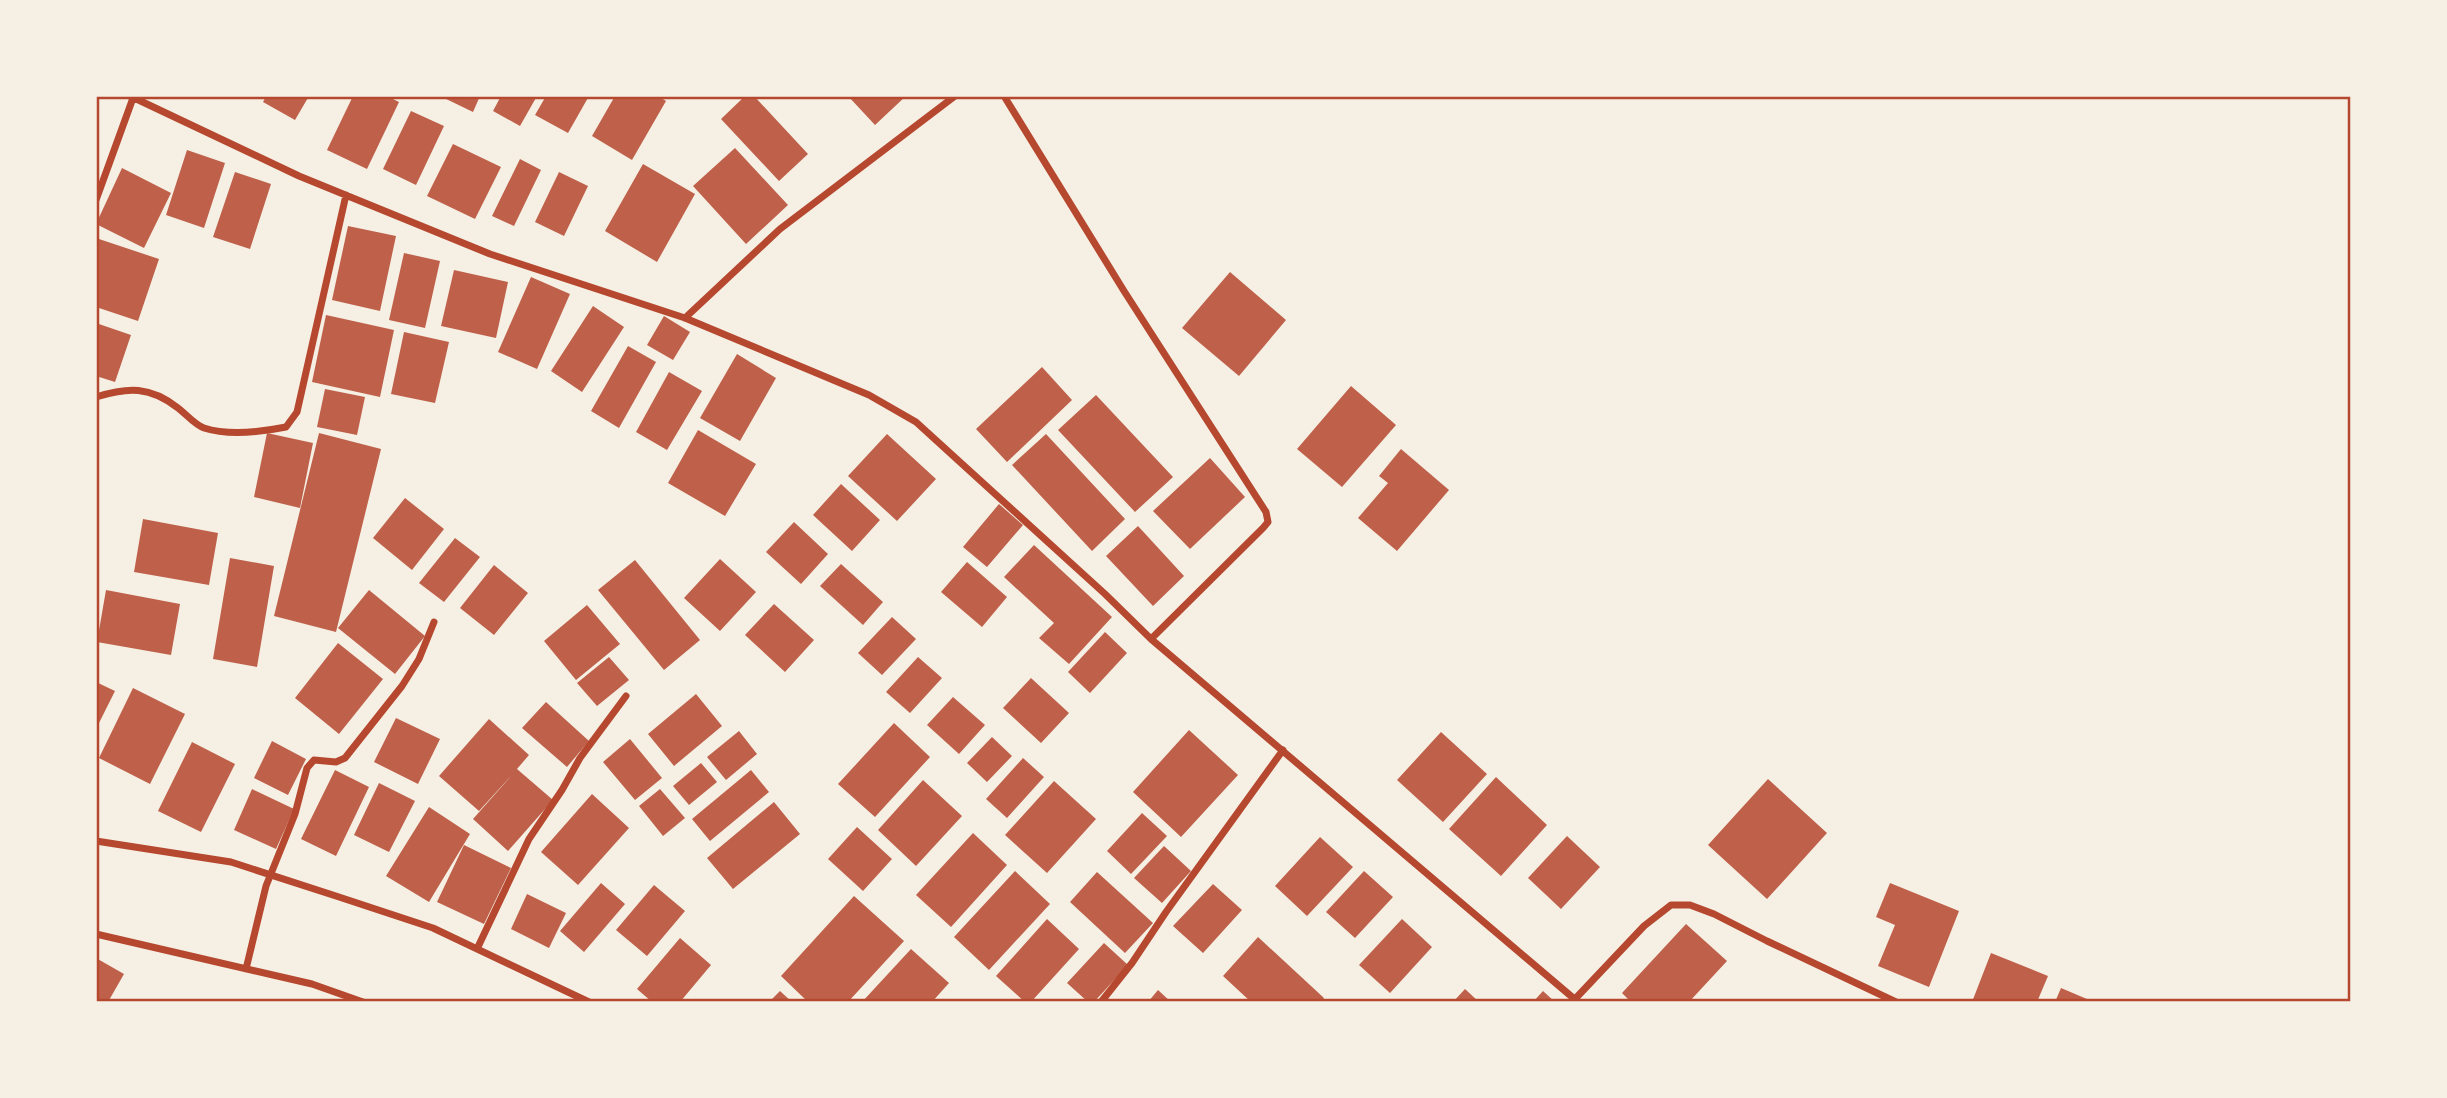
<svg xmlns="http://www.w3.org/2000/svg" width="2447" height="1098" font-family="'Alegreya Sans',sans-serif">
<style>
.building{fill:#bf614a}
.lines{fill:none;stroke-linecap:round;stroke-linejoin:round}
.minor{stroke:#b5482f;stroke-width:7}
.neatline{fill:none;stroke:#b5482f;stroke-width:2.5}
</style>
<rect width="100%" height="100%" fill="#f6efe4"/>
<!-- building -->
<path class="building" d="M266 96H309L295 120 263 102Z
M353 96H387L399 102 367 169 327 150Z
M440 96H480L473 112Z
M501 96H537L520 126 493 111Z
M546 96H589L568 133 535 115Z
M615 96H658L666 101 632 160 592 136Z
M745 96H754L808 154 779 181 721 119Z
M848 96H906L875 125Z
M411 111 444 126 416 185 383 169Z
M453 144 501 167 475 219 427 196Z
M735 148 788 205 746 244 693 186Z
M187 150 225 163 204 228 166 215Z
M520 159 541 170 514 226 492 216Z
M643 164 695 194 657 262 605 231Z
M122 168 171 193 144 248 96 224Z
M235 172 271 184 250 249 213 237Z
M559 172 588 186 564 236 535 222Z
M348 226 396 236 380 311 332 300Z
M96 238 159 259 138 321 96 307Z
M404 253 440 261 425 328 389 320Z
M454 270 508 282 496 338 441 326Z
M1230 272 1286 320 1239 376 1182 328Z
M531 277 570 294 537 369 498 352Z
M593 306 624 327 582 392 551 371Z
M326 315 394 330 380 397 312 382Z
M664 316 690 332 673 360 647 345Z
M96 323 131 335 115 382 96 376Z
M404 332 449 342 435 403 391 394Z
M628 346 656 362 619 428 591 411Z
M737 354 776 378 740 441 700 418Z
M1042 367 1072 400 1007 462 976 429Z
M669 372 702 391 667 450 636 432Z
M1351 386 1396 425 1342 487 1297 449Z
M325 389 365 397 357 435 317 427Z
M1096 395 1173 477 1135 512 1058 430Z
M698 430 756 464 725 516 668 483Z
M267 433 313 443 300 508 254 497Z
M319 433 381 449 336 632 274 616Z
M887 434 936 479 897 521 848 476Z
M1046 434 1125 519 1092 551 1012 465Z
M1401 449 1449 490 1397 551 1358 518 1388 483 1379 476Z
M1210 458 1245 497 1190 549 1153 511Z
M841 484 880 520 852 551 813 515Z
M405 498 444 529 412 570 373 538Z
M999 504 1023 525 987 567 963 547Z
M143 519 218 533 209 585 134 572Z
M794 522 828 554 801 584 766 552Z
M1138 526 1184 576 1153 606 1106 556Z
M455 538 480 557 444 602 419 583Z
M1034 545 1112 617 1069 664 1039 638 1054 623 1004 577Z
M230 558 274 566 257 667 213 659Z
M720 559 756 592 720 631 684 598Z
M635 560 700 640 664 670 598 590Z
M967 562 1007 597 982 627 941 592Z
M841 564 883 602 863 625 820 586Z
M494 565 528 593 494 635 460 608Z
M106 590 180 604 171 655 97 642Z
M369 590 425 636 395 674 338 628Z
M774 604 814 640 785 672 745 635Z
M587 605 620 644 576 680 544 641Z
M892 617 916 639 882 675 858 653Z
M1105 632 1127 653 1090 693 1068 672Z
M338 643 383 679 339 734 295 698Z
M609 657 629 680 597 706 577 683Z
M918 657 942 678 910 713 886 692Z
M1031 678 1069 713 1041 743 1003 708Z
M96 682 115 691 96 729Z
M133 688 185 714 150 784 99 758Z
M696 694 722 726 674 766 648 734Z
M953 697 985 725 959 754 927 725Z
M546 702 589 741 567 767 522 728Z
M396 718 440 739 418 784 374 762Z
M489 719 529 755 517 769 553 800 508 851 473 819 511 776 479 811 439 776Z
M894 723 930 757 875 817 838 784Z
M1189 730 1238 775 1181 837 1133 792Z
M739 731 757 754 726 780 707 757Z
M1441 732 1487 774 1443 822 1397 780Z
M992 737 1012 756 987 782 967 763Z
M630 739 662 778 635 800 603 762Z
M272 741 306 759 288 795 254 778Z
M192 742 235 764 201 832 158 811Z
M1023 758 1044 777 1007 818 986 799Z
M701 763 717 782 689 805 673 786Z
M335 770 369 787 336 856 301 839Z
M751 770 769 792 710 841 692 819Z
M1496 777 1547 825 1501 876 1449 829Z
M1768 779 1827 833 1767 899 1708 845Z
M923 780 962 816 916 866 878 830Z
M1054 781 1096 819 1047 873 1005 835Z
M379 783 415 801 389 852 354 835Z
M252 789 294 809 276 849 234 830Z
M660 789 685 818 663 836 639 806Z
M592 794 629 828 578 885 541 852Z
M774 802 800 834 733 889 707 858Z
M429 807 470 834 429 902 386 876Z
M1142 813 1167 836 1131 874 1107 851Z
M857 827 892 859 863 891 828 859Z
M973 833 1007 865 951 927 916 895Z
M1567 836 1600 867 1561 909 1528 878Z
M1320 837 1353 867 1307 916 1275 886Z
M464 845 511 868 484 924 437 902Z
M1164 846 1191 871 1162 903 1134 878Z
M1015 871 1050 904 989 970 954 937Z
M1364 871 1393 897 1355 938 1326 912Z
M1097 872 1153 923 1125 953 1070 902Z
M601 883 625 904 584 952 560 931Z
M1890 883 1959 911 1929 987 1878 966 1895 925 1876 917Z
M1213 884 1242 910 1203 953 1173 926Z
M654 885 685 911 647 956 616 930Z
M527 894 566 913 549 948 511 929Z
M854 896 904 941 848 1002H808L781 976Z
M1047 919 1079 949 1031 1002H1025L996 976Z
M1402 919 1432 947 1390 993 1359 965Z
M1686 924 1727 961 1689 1002H1631L1622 993Z
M1258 937 1324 998 1321 1002H1251L1223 976Z
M680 938 711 965 680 1002H652L637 989Z
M1104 943 1128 965 1094 1002H1088L1067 983Z
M911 949 949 983 932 1002H862Z
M1991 953 2048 976 2037 1002H1972Z
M96 958 124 974 108 1002H96Z
M2061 988 2094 1002H2055Z
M1465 989 1479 1002H1453Z
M1158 990 1171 1002H1148Z
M780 991 792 1002H769Z
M1543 991 1555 1002H1533Z"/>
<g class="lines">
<!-- minor -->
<path class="minor" d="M130 96 299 176 490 254 685 318 869 395 916 422 1105 594 1151 639 1578 1002
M1004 96 1124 291 1266 512 1268 522 1263 528 1151 639
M96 200 133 98
M685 318 780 229 955 96
M96 397C128 387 150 386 178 408 186 414 195 425 204 428 229 436 261 432 286 427L297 412 346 195
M96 841 231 862 339 897 433 928 589 1002
M96 934 312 984 363 1002
M477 949 529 839 562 790 580 758 626 696
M246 969 266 886 295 814 307 768 314 760 336 762 345 758 402 686 419 659 434 622
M1575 999 1644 926 1671 905H1690L1714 914 1767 941 1896 1002
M1101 1002 1132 963 1166 912 1283 750"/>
</g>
<!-- border -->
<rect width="2447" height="1098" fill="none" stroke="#f6efe4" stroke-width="196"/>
<rect x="98" y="98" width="2251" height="902" class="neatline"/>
</svg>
